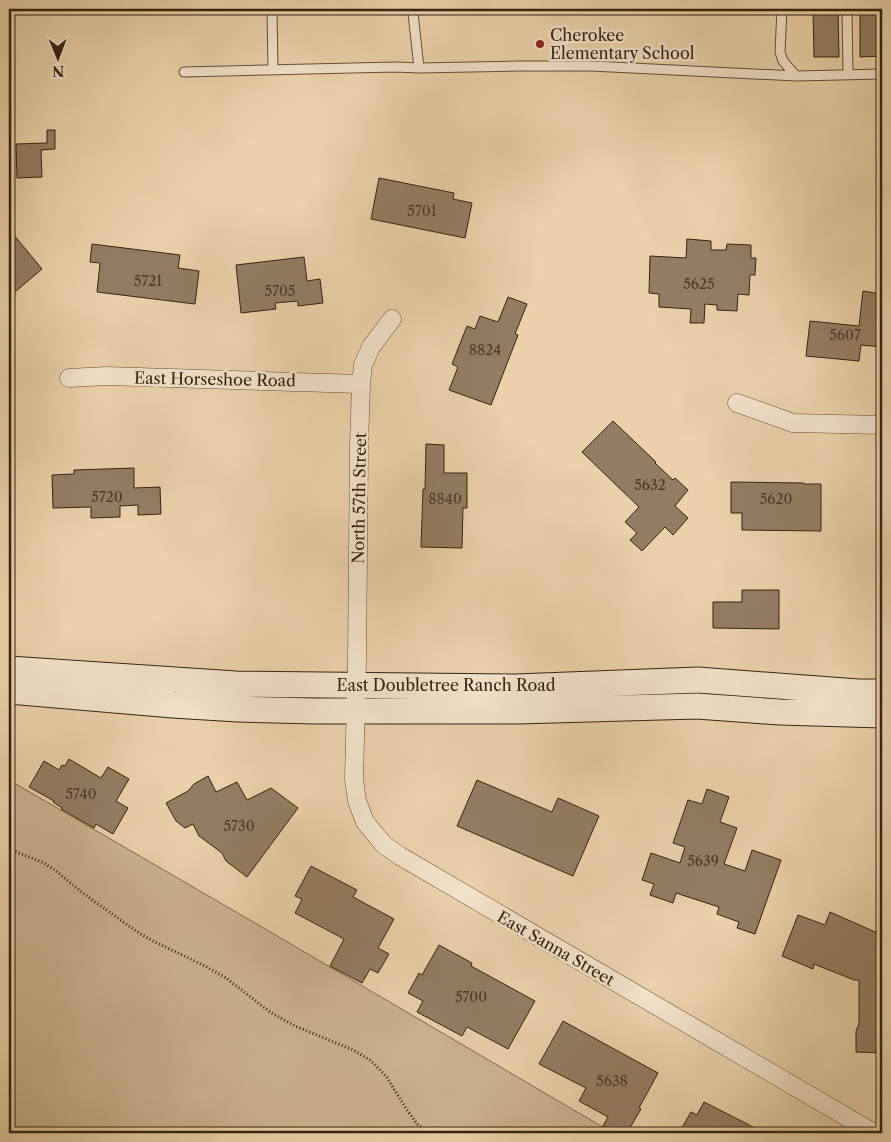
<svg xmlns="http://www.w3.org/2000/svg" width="891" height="1142" font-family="'Libre Caslon Text',serif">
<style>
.green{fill:#cbb390;stroke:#806b52}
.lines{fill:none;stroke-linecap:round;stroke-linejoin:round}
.stream{stroke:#7c684f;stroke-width:6}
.building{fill:#937d62;stroke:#342313}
.lane-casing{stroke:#624e39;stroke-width:11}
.street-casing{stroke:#624e39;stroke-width:19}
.secondary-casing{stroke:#342313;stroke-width:27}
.path{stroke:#342313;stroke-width:3;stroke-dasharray:1 2.5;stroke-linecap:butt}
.lane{stroke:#f1e1c8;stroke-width:9}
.street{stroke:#f1e1c8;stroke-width:18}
.secondary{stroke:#f1e1c8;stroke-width:25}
.poi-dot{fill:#8f2418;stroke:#f1e1c8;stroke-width:2}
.labels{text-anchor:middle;stroke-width:5;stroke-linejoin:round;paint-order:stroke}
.number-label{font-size:14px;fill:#4c3a27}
.poi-label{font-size:16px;fill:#342313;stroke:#f1e1c8;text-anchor:start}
.street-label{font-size:16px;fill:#342313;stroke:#f1e1c8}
</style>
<rect width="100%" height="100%" fill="#ead1aa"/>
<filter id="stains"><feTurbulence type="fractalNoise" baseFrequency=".004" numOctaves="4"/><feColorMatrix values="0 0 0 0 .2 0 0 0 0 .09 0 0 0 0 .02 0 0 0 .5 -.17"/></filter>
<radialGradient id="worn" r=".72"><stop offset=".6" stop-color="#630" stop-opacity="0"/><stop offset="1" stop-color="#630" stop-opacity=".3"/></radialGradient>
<!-- green -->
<path class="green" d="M9 780 255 923 613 1133H9Z"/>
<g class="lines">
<!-- stream -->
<path class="stream" d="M9 1126 17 1133"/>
</g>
<!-- building -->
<path class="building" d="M813 9H838L839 57H814Z
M860 9H882V56L860 57Z
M9 124H10V161H9Z
M47 130H55V149L41 150 42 177 17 178 16 144 47 143Z
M379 178 454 193 453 199 472 203 465 238 371 219Z
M13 234 42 269 9 297V238Z
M687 239 711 241V250H726L727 244 751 245V258H756L755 275H750L749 295 738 294 737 311 717 310V305L705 304 704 323H690L691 309 659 307V294L649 293 650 256 686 258Z
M92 244 180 255 178 268 199 271 195 304 97 292 100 263 90 262Z
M304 257 307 281 320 279 323 303 298 306V301L275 303 276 309 241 313 236 265Z
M863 291 882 294V347L861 345 859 361 806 356 810 321 859 326Z
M508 297 527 304 515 334 518 335 491 405 449 390 458 367 452 364 467 326 475 329 480 316 498 322Z
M613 421 656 462 655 463 673 480 675 478 688 490 675 506 688 518 673 535 665 527 642 551 630 540 637 533 625 522 639 507 582 452Z
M426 444 444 445V473H467V508H463L462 548 421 547 423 489H425Z
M134 468V488L160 487 161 514 138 515V505L120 506V517L91 518V507L53 508 52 475 74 474V470Z
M731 482 804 483V484H821V531L742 530V513H731Z
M742 590H779V629L713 628V602H742Z
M69 759 101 778 108 767 129 779 116 801 128 808 113 834 96 824 94 828 61 809 62 808 53 802 54 801 29 787 44 761 59 770 62 765 65 766Z
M208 776 216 792 237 782 247 800 271 788 298 808 247 877 226 861 222 853 199 836 193 824 185 828 176 821 166 803 188 791 194 784Z
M477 780 552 812 558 798 599 816 573 876 457 826Z
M707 789 729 797 720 822 737 828 724 864 745 871 752 850 781 860 755 934 737 928 739 922 717 914 719 907 676 893 673 903 650 895 654 884 642 880 651 853 680 863 685 847 673 843 688 800 702 804Z
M311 866 357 890 353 897 394 919 378 948 389 954 378 973 370 969 362 983 330 966 344 939 295 913 302 899 295 896Z
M830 912 882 935V1053L856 1052V1031L859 1024V980H854L814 964 813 969 782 956 798 915 825 925Z
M439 945 472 963 471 966 535 1001 508 1049 467 1027 462 1036 417 1012 423 1001 408 993 419 973 422 975Z
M563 1021 658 1073 639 1108 641 1109 627 1133H612L602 1128 608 1117 579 1101 586 1088 539 1064Z
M704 1102 757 1129 755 1133H679L691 1112 697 1115Z"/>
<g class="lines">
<defs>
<path id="lane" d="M272 9 273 70
M415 9 413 13 419 68
M782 9 780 52 783 61 796 76
M847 9 848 75
M184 72 396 67 419 68 519 66H591L796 76 882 74"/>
<path id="street" d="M392 319 371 347 363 365 361 384 359 446 357 660 354 779 357 801 365 822 384 845 400 856 874 1133
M69 378 107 376 361 384
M737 403 793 423 882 425"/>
<path id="secondary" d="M9 669 236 684 516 687 698 680 858 692H882
M9 691 173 705 238 709 315 711H518L697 706 780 712 882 715"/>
</defs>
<!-- lane casing -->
<use href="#lane" class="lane-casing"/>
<!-- street casing -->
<use href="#street" class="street-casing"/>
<!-- secondary casing -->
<use href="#secondary" class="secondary-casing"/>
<!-- path -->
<path class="path" d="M9 849 44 863 56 871 84 894 139 933 153 941 205 966 226 978 270 1012 295 1026 353 1050 370 1060 386 1076 407 1110 418 1125 429 1133"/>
<!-- lane -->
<use href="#lane" class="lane"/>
<!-- street -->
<use href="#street" class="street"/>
<!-- secondary -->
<use href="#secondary" class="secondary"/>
</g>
<!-- markers -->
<circle class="poi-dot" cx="540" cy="44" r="5"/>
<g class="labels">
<!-- number labels -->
<g class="number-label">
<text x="422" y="216">5701</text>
<text x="148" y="286">5721</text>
<text x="699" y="289">5625</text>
<text x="280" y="296">5705</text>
<text x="845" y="340">5607</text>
<text x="485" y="355">8824</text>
<text x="650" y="490">5632</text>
<text x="107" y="502">5720</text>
<text x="445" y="504">8840</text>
<text x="776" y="504">5620</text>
<text x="81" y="799">5740</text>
<text x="239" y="831">5730</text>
<text x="703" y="866">5639</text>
<text x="471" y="1002">5700</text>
<text x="612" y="1086">5638</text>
</g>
<!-- poi labels -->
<g class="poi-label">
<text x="550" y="41">Cherokee<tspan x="550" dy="18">Elementary School</tspan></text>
</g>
<!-- street labels -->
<g class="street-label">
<text transform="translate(215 379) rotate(1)" y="6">East Horseshoe Road</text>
<text transform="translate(359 498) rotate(-89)" y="6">North 57th Street</text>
<text x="446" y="691">East Doubletree Ranch Road</text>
<text transform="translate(556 948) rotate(30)" y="6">East Sanna Street</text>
</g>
</g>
<!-- margin -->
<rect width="891" height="1142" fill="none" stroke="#ead1aa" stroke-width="30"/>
<rect x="10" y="10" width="871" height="1122" fill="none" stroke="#342313" stroke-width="2.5"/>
<rect x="15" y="15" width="861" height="1112" fill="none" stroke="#342313"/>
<!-- north arrow -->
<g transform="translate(58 58) rotate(179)" stroke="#f1e1c8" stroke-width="4" paint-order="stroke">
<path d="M0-4L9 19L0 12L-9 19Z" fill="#342313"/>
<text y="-8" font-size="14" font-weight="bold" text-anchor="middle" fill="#342313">N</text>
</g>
<rect width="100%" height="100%" filter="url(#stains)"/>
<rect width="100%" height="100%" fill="url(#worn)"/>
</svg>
